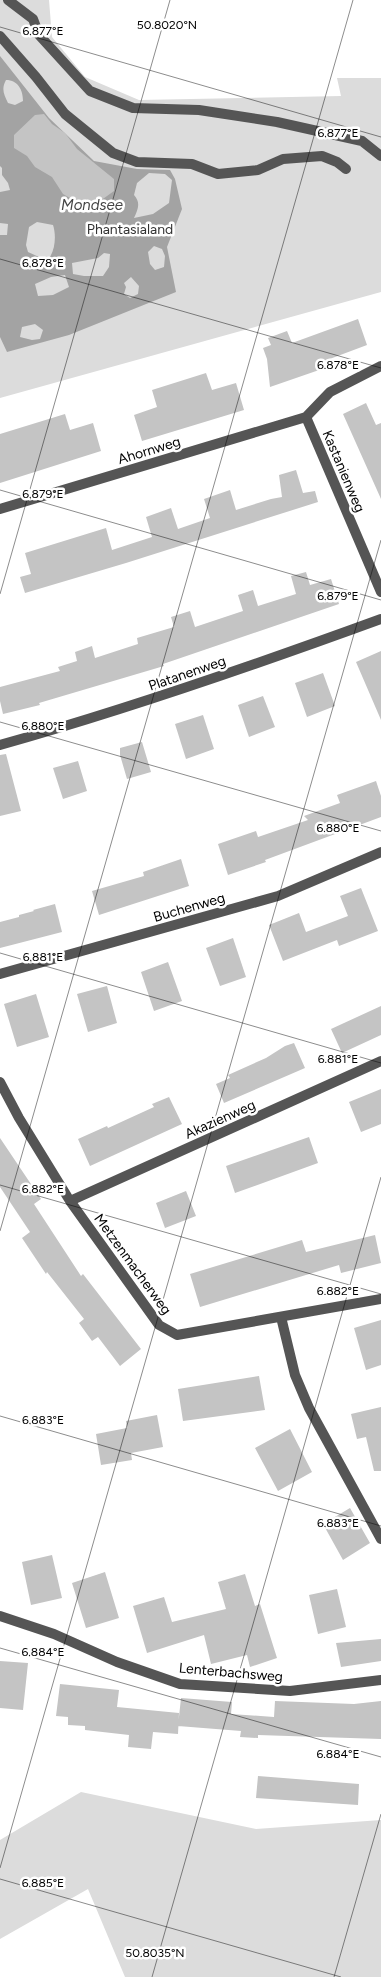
<svg xmlns="http://www.w3.org/2000/svg" width="381" height="1977" font-family="Figtree,sans-serif">
<style>
.green{fill:#dcdcdc}
.water{fill:#a3a3a3;fill-rule:evenodd}
.building{fill:#c4c4c4}
.lines{fill:none;stroke-linecap:round;stroke-linejoin:round}
.pedestrian{stroke:#555;stroke-width:10}
.minor{stroke:#555;stroke-width:10}
.ticks{fill:none;stroke:#000;stroke-width:1;stroke-opacity:0.45}
.labels{text-anchor:middle;stroke-width:5;stroke-linejoin:round;paint-order:stroke}
.park-label{font-size:14px;fill:#333;stroke:#fff}
.street-label{font-size:14px;fill:#000;stroke:#fff}
.water-label{font-size:15px;font-style:italic;fill:#444;stroke:#fff}
.ticks-label{font-size:12px;text-anchor:middle;fill:#000;stroke:#fff;stroke-width:5;stroke-linejoin:round;paint-order:stroke}
</style>
<rect width="100%" height="100%" fill="#fff"/>
<!-- green -->
<path class="green" d="M0 0H49L52 37 85 77 139 100 341 96 337 78H381V292L0 398Z
M81 1792 256 1829 381 1820V1977H125L88 1889 0 1939V1840Z"/>
<!-- water -->
<path class="water" d="M0 56 49 118 94 161 137 169 170 170 175 179 182 209 167 247 176 292 69 335 7 352 0 337V235H7L8 224 0 223V192L10 190 8 183 2 175V168L0 166ZM6 80C18 80 23 90 23 101L15 105 8 103C4 95 1 89 6 80ZM149 173 165 174 172 180 169 203 153 214 134 218C138 209 141 203 134 195L137 183ZM37 222 53 225C57 237 55 257 43 264L39 257 28 252 26 245 29 227ZM154 246 162 249 165 256 164 267 155 270 150 264 148 252ZM104 253 110 254 109 267 103 276H84L73 274 72 263 98 258ZM65 275 69 287 53 295 38 296 35 284 51 277ZM131 277 139 286 138 294 130 298 124 294 126 287 124 283ZM35 324 43 330 40 339 32 340 20 337 22 327Z"/>
<!-- building -->
<path class="building" d="M44 114 52 124 65 133 77 149 114 179V191L100 201 93 211 83 213 77 202 63 194 52 177 35 167 27 156 14 148V135L35 115Z
M358 319 367 345 319 363 322 369 270 387 267 359 263 348 271 345 268 338 287 331 292 343Z
M206 373 212 390 236 383 244 410 142 441 134 415 157 407 152 390Z
M366 403 376 425 381 423V499L343 414Z
M65 414 70 430 93 423 101 451 0 483V434Z
M296 470 303 493 315 491 318 502 126 563 25 593 20 577 31 574 25 553 106 528 112 550 152 537 146 517 171 508 178 529 210 518 204 499 230 490 236 510 271 499 282 497 279 475Z
M306 572 310 585 331 579 339 604 163 664 164 666 39 703 40 705 3 714 0 701V687L60 671 58 667 77 661 75 652 92 646 95 658 138 644 137 638 174 627 171 617 190 611 195 627 243 611 238 595 253 590 258 606 296 594 291 576Z
M381 651V720L356 662Z
M323 673 335 706 307 717 295 683Z
M263 696 275 727 249 737 238 705Z
M203 715 214 749 186 759 175 724Z
M142 742 151 772 127 779 120 755V748Z
M6 754 21 811 0 816V755Z
M78 761 87 791 63 799 53 768Z
M376 781 381 796V817L265 860 266 862 228 875 218 844 256 831 258 837 308 820 304 816 340 803 337 795Z
M181 859 189 886 99 915 92 891 144 876 143 872Z
M361 888 378 931 339 946 337 940 283 961 269 925 299 913 306 932 348 916 340 896Z
M55 904 62 932 0 948V922L19 917V915L34 911 33 910Z
M233 938 246 977 220 986 206 948Z
M168 962 182 1001 154 1011 141 972Z
M107 986 117 1023 88 1032 77 994Z
M36 994 49 1037 17 1047 4 1004Z
M381 1006V1035L342 1053 331 1029Z
M294 1043 305 1068 224 1103 216 1084 230 1078 228 1075 266 1058 285 1046Z
M381 1089V1124L361 1132 349 1102Z
M169 1097 182 1124 90 1166 78 1139 107 1126 108 1128 154 1107 152 1104Z
M309 1137 318 1163 235 1193 226 1166Z
M0 1138 41 1199 34 1204 81 1276 83 1274 141 1349 120 1366 98 1337 92 1341 79 1323 84 1319 47 1272 46 1274 22 1238 30 1232 0 1187Z
M186 1191 196 1216 165 1228 156 1203Z
M375 1235 381 1263 341 1273 339 1265 200 1307 190 1274 302 1240 306 1252Z
M381 1320V1365L366 1370 354 1328Z
M259 1376 265 1410 183 1421 178 1389Z
M381 1407V1471H374L366 1437 357 1439 351 1414Z
M157 1415 163 1447 131 1453 132 1460 101 1465 96 1434 127 1428 126 1421Z
M290 1429 312 1472 278 1491 255 1448Z
M350 1508 370 1543 343 1560 323 1524Z
M52 1555 62 1598 31 1605 22 1562Z
M105 1572 119 1618 86 1628 72 1583Z
M245 1574 255 1606 260 1604 277 1658 250 1667 247 1655 211 1664 204 1635 147 1653 133 1606 164 1597 172 1622 226 1609 218 1582Z
M337 1589 346 1627 318 1634 309 1595Z
M381 1639V1661L341 1667 336 1643Z
M0 1661 28 1663 23 1710 0 1708Z
M60 1684 119 1690 117 1707 179 1713 178 1734 153 1732 151 1749 128 1747 129 1735 85 1730V1726L68 1725V1717L56 1716Z
M181 1698 232 1702 231 1714 274 1717 275 1701 354 1704 381 1701V1739L258 1735V1738L240 1737 241 1731 178 1726Z
M258 1776 359 1784 358 1805 256 1798Z"/>
<g class="lines">
<!-- pedestrian -->
<path class="pedestrian" d="M8 0 33 19 39 35 90 91 133 108 199 110 277 122 362 141 381 156
M0 36 36 77 65 114 113 153 137 162 192 164 218 174 258 170 283 159 322 156 337 162 346 169"/>
<!-- minor -->
<path class="minor" d="M306 417 381 592
M0 509 306 417 330 392 381 366
M0 745C129 709 255 665 381 619
M0 974 278 896 381 852
M0 1082 19 1118 70 1201 159 1325 177 1335 381 1299
M70 1201 381 1061
M281 1317 295 1375 309 1408 381 1539
M0 1616 54 1634 117 1662 180 1684 290 1691 381 1680"/>
</g>
<!-- ticks -->
<path class="ticks" d="M0 27 381 137M0 259 381 368M0 490 381 600M0 594 170 0M0 722 381 831M0 953 381 1063M0 1185 381 1294M0 1231 353 0M0 1416 381 1526M0 1648 381 1757M0 1868 381 540M0 1879 341 1977M152 1977 381 1177M334 1977 381 1814"/>
<g class="labels">
<!-- park labels -->
<g class="park-label">
<text x="130" y="234">Phantasialand</text>
</g>
<!-- street labels -->
<g class="street-label">
<text transform="translate(149 450) rotate(-17)" y="5">Ahornweg</text>
<text transform="translate(344 471) rotate(67)" y="5">Kastanienweg</text>
<text transform="translate(187 673) rotate(-19)" y="5">Platanenweg</text>
<text transform="translate(189 907) rotate(-16)" y="5">Buchenweg</text>
<text transform="translate(220 1119) rotate(-24)" y="5">Akazienweg</text>
<text transform="translate(133 1264) rotate(54)" y="5">Metzenmacherweg</text>
<text transform="translate(231 1672) rotate(5)" y="5">Lenterbachsweg</text>
</g>
<!-- water labels -->
<g class="water-label">
<text x="92" y="210">Mondsee</text>
</g>
</g>
<g class="ticks-label">
<text x="167" y="29">50.8020°N</text>
<text x="43" y="35">6.877°E</text>
<text x="338" y="137">6.877°E</text>
<text x="43" y="267">6.878°E</text>
<text x="338" y="369">6.878°E</text>
<text x="43" y="498">6.879°E</text>
<text x="338" y="600">6.879°E</text>
<text x="43" y="730">6.880°E</text>
<text x="338" y="832">6.880°E</text>
<text x="43" y="961">6.881°E</text>
<text x="338" y="1063">6.881°E</text>
<text x="43" y="1193">6.882°E</text>
<text x="338" y="1295">6.882°E</text>
<text x="43" y="1424">6.883°E</text>
<text x="338" y="1527">6.883°E</text>
<text x="43" y="1656">6.884°E</text>
<text x="338" y="1758">6.884°E</text>
<text x="43" y="1887">6.885°E</text>
<text x="155" y="1957">50.8035°N</text>
</g>
</svg>
